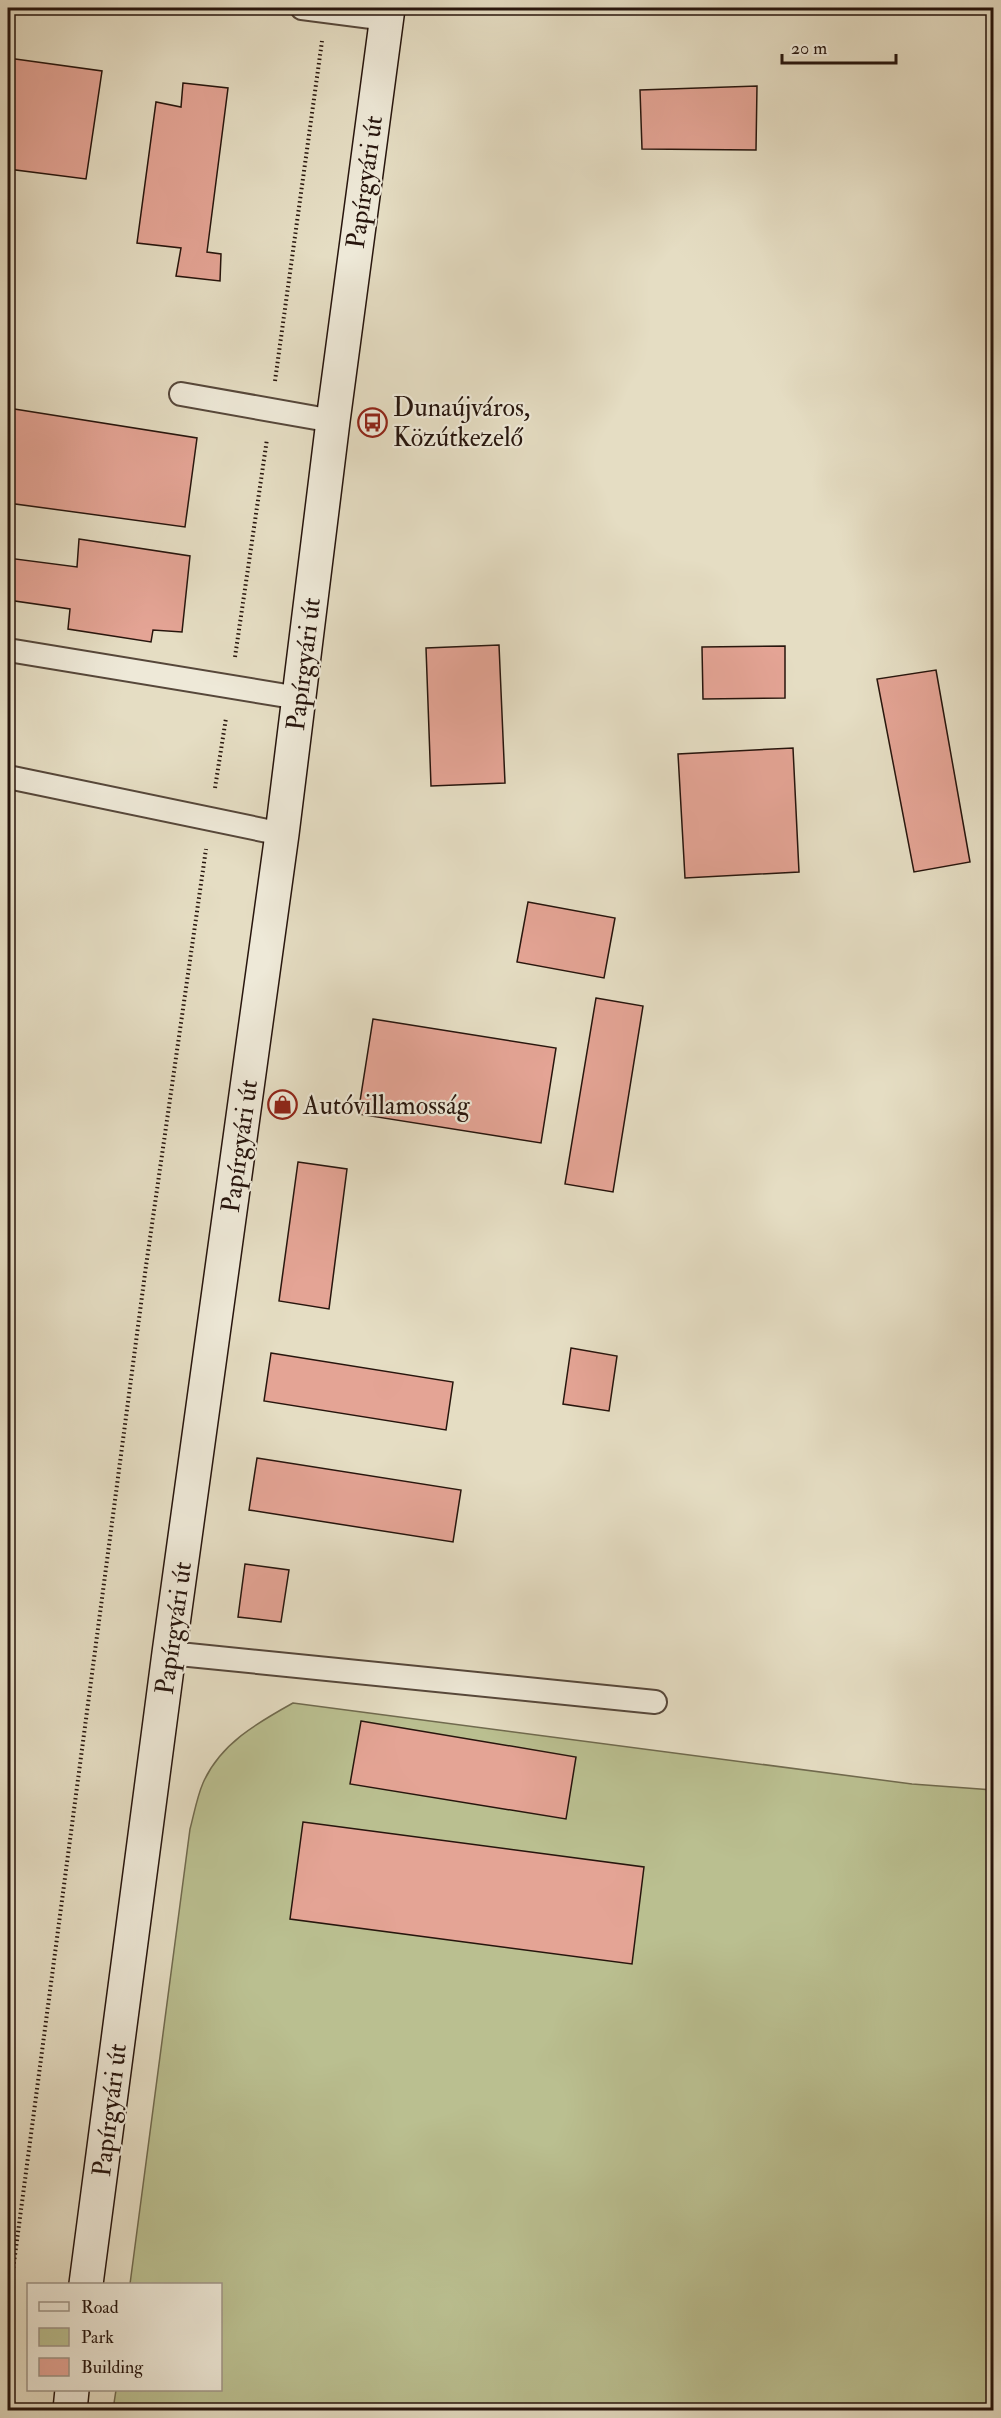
<svg xmlns="http://www.w3.org/2000/svg" width="1001" height="2418" font-family="'IM FELL Double Pica',serif">
<style>
.green{fill:#babf90;stroke:#706a4e;stroke-width:1.5}
.building{fill:#e4a495;stroke:#27150d;stroke-width:1.5}
.lines{fill:none;stroke-linecap:round;stroke-linejoin:round}
.lane-casing{stroke:#56473a;stroke-width:26}
.secondary-casing{stroke:#27150d;stroke-width:36}
.path{stroke:#27150d;stroke-width:4;stroke-dasharray:1.5 3;stroke-linecap:butt}
.lane{stroke:#eee9d8;stroke-width:22}
.secondary{stroke:#eee9d8;stroke-width:33}
.labels{text-anchor:middle;stroke-width:4.5;stroke-linejoin:round;paint-order:stroke}
.street-label{font-size:26px;fill:#27150d;stroke:#eee9d8}
.poi-label{font-size:26px;fill:#27150d;stroke:#eee9d8;text-anchor:start}
</style>
<rect width="100%" height="100%" fill="#e5ddc3"/>
<filter id="stains"><feTurbulence type="fractalNoise" baseFrequency=".00333" numOctaves="4"/><feColorMatrix values="0 0 0 0 .2 0 0 0 0 .09 0 0 0 0 .02 0 0 0 .5 -.17"/></filter>
<radialGradient id="worn" r=".72"><stop offset=".6" stop-color="#630" stop-opacity="0"/><stop offset="1" stop-color="#630" stop-opacity=".3"/></radialGradient>
<!-- green -->
<path class="green" d="M293 1703 912 1784 993 1790V2410H113L116 2390H220V2284H130L190 1829C194 1814 197 1797 203 1783 220 1744 257 1723 293 1703Z"/>
<!-- building -->
<path class="building" d="M8 58 102 71 86 179 8 169Z
M183 83 228 88 207 252 221 254 220 281 176 276 181 248 137 243 156 102 181 107Z
M757 86 756 150 642 149 640 90Z
M8 408 197 438 185 527 8 503Z
M79 539 190 556 182 632 153 630 151 642 68 629 70 609 8 600V558L77 567Z
M499 645 505 783 431 786 426 648Z
M785 646V698L703 699 702 647Z
M936 670 970 862 914 872 877 679Z
M793 748 799 872 685 878 678 754Z
M528 902 615 918 604 978 517 962Z
M596 998 643 1006 613 1192 565 1184Z
M373 1019 556 1048 541 1143 358 1114Z
M298 1162 347 1169 329 1309 279 1301Z
M571 1348 617 1356 609 1411 563 1404Z
M271 1353 453 1382 446 1430 264 1401Z
M257 1458 461 1490 453 1542 249 1510Z
M245 1564 289 1570 281 1622 238 1617Z
M361 1721 576 1757 566 1819 350 1784Z
M303 1822 644 1867 632 1964 290 1919Z"/>
<g class="lines">
<defs>
<path id="lane" d="M302 8 387 19
M181 394 333 421
M8 650 299 698
M8 777 282 834
M169 1653 655 1702"/>
<path id="secondary" d="M86 2284 169 1653 282 834 333 421 388 8
M70 2410 72 2390"/>
</defs>
<!-- lane casing -->
<use href="#lane" class="lane-casing"/>
<!-- secondary casing -->
<use href="#secondary" class="secondary-casing"/>
<!-- path -->
<path class="path" d="M275 381 322 41
M235 657 267 439
M215 788 226 718
M8 2308 146 1266 206 849
M8 2343 14 2410"/>
<!-- lane -->
<use href="#lane" class="lane"/>
<!-- secondary -->
<use href="#secondary" class="secondary"/>
</g>
<!-- icons -->
<defs>
<symbol id="bus-ring" viewBox="-11 -11 22 22"><circle r="9.5" fill="#eee9d8" stroke="#8f2418" stroke-width="1.5"/><path d="M-5-6H5V4H4V6H2V4H-2V6H-4V4H-5ZM-3.5-4V0h7V-4ZM-3.5 1.2v1.5H-2V1.2ZM2 1.2v1.5H3.5V1.2Z" fill="#8f2418"/></symbol>
<symbol id="shop-ring" viewBox="-11 -11 22 22"><circle r="9.5" fill="#eee9d8" stroke="#8f2418" stroke-width="1.5"/><path d="M-5-2.5h2.3a2.7 3.5 0 0 1 5.4 0H5L5.5 6h-11ZM-1.5-2.5h3a1.5 2.3 0 0 0-3 0Z" fill="#8f2418"/></symbol>
</defs>
<g fill-rule="evenodd">
<use href="#bus-ring" x="356" y="406" width="33" height="33"/>
<use href="#shop-ring" x="266" y="1088" width="33" height="33"/>
</g>
<g class="labels">
<!-- street labels -->
<g class="street-label">
<text transform="translate(364 182) rotate(-82)" y="9">Papírgyári út</text>
<text transform="translate(303 664) rotate(-83)" y="9">Papírgyári út</text>
<text transform="translate(239 1146) rotate(-82)" y="9">Papírgyári út</text>
<text transform="translate(173 1628) rotate(-82)" y="9">Papírgyári út</text>
<text transform="translate(109 2110) rotate(-83)" y="9">Papírgyári út</text>
</g>
<!-- poi labels -->
<g class="poi-label">
<text x="393" y="416">Dunaújváros,<tspan x="393" dy="30">Közútkezelő</tspan></text>
<text x="303" y="1114">Autóvillamosság</text>
</g>
</g>
<!-- margin -->
<rect width="1001" height="2418" fill="none" stroke="#e5ddc3" stroke-width="30"/>
<rect x="9" y="9" width="983" height="2400" fill="none" stroke="#27150d" stroke-width="3"/>
<rect x="15" y="15" width="971" height="2388" fill="none" stroke="#27150d" stroke-width="1.5"/>
<!-- legend -->
<rect x="27" y="2283" width="195" height="108" fill="#eee9d8" stroke="#9e9487" stroke-width="1.5"/>
<rect x="39" y="2302" width="30" height="9" fill="#eee9d8" stroke="#9e9487" stroke-width="1.5"/>
<text x="81" y="2313" font-size="18" fill="#27150d">Road</text>
<rect x="39" y="2328" width="30" height="18" fill="#babf90" stroke="#9e9487" stroke-width="1.5"/>
<text x="81" y="2343" font-size="18" fill="#27150d">Park</text>
<rect x="39" y="2358" width="30" height="18" fill="#e4a495" stroke="#9e9487" stroke-width="1.5"/>
<text x="81" y="2373" font-size="18" fill="#27150d">Building</text>
<!-- scale -->
<path d="M782 54v9h114v-9" fill="none" stroke="#27150d" stroke-width="3"/>
<text x="791" y="54" font-size="18" fill="#27150d" stroke="#eee9d8" stroke-width="4.5" paint-order="stroke">20 m</text>
<rect width="100%" height="100%" filter="url(#stains)"/>
<rect width="100%" height="100%" fill="url(#worn)"/>
</svg>
